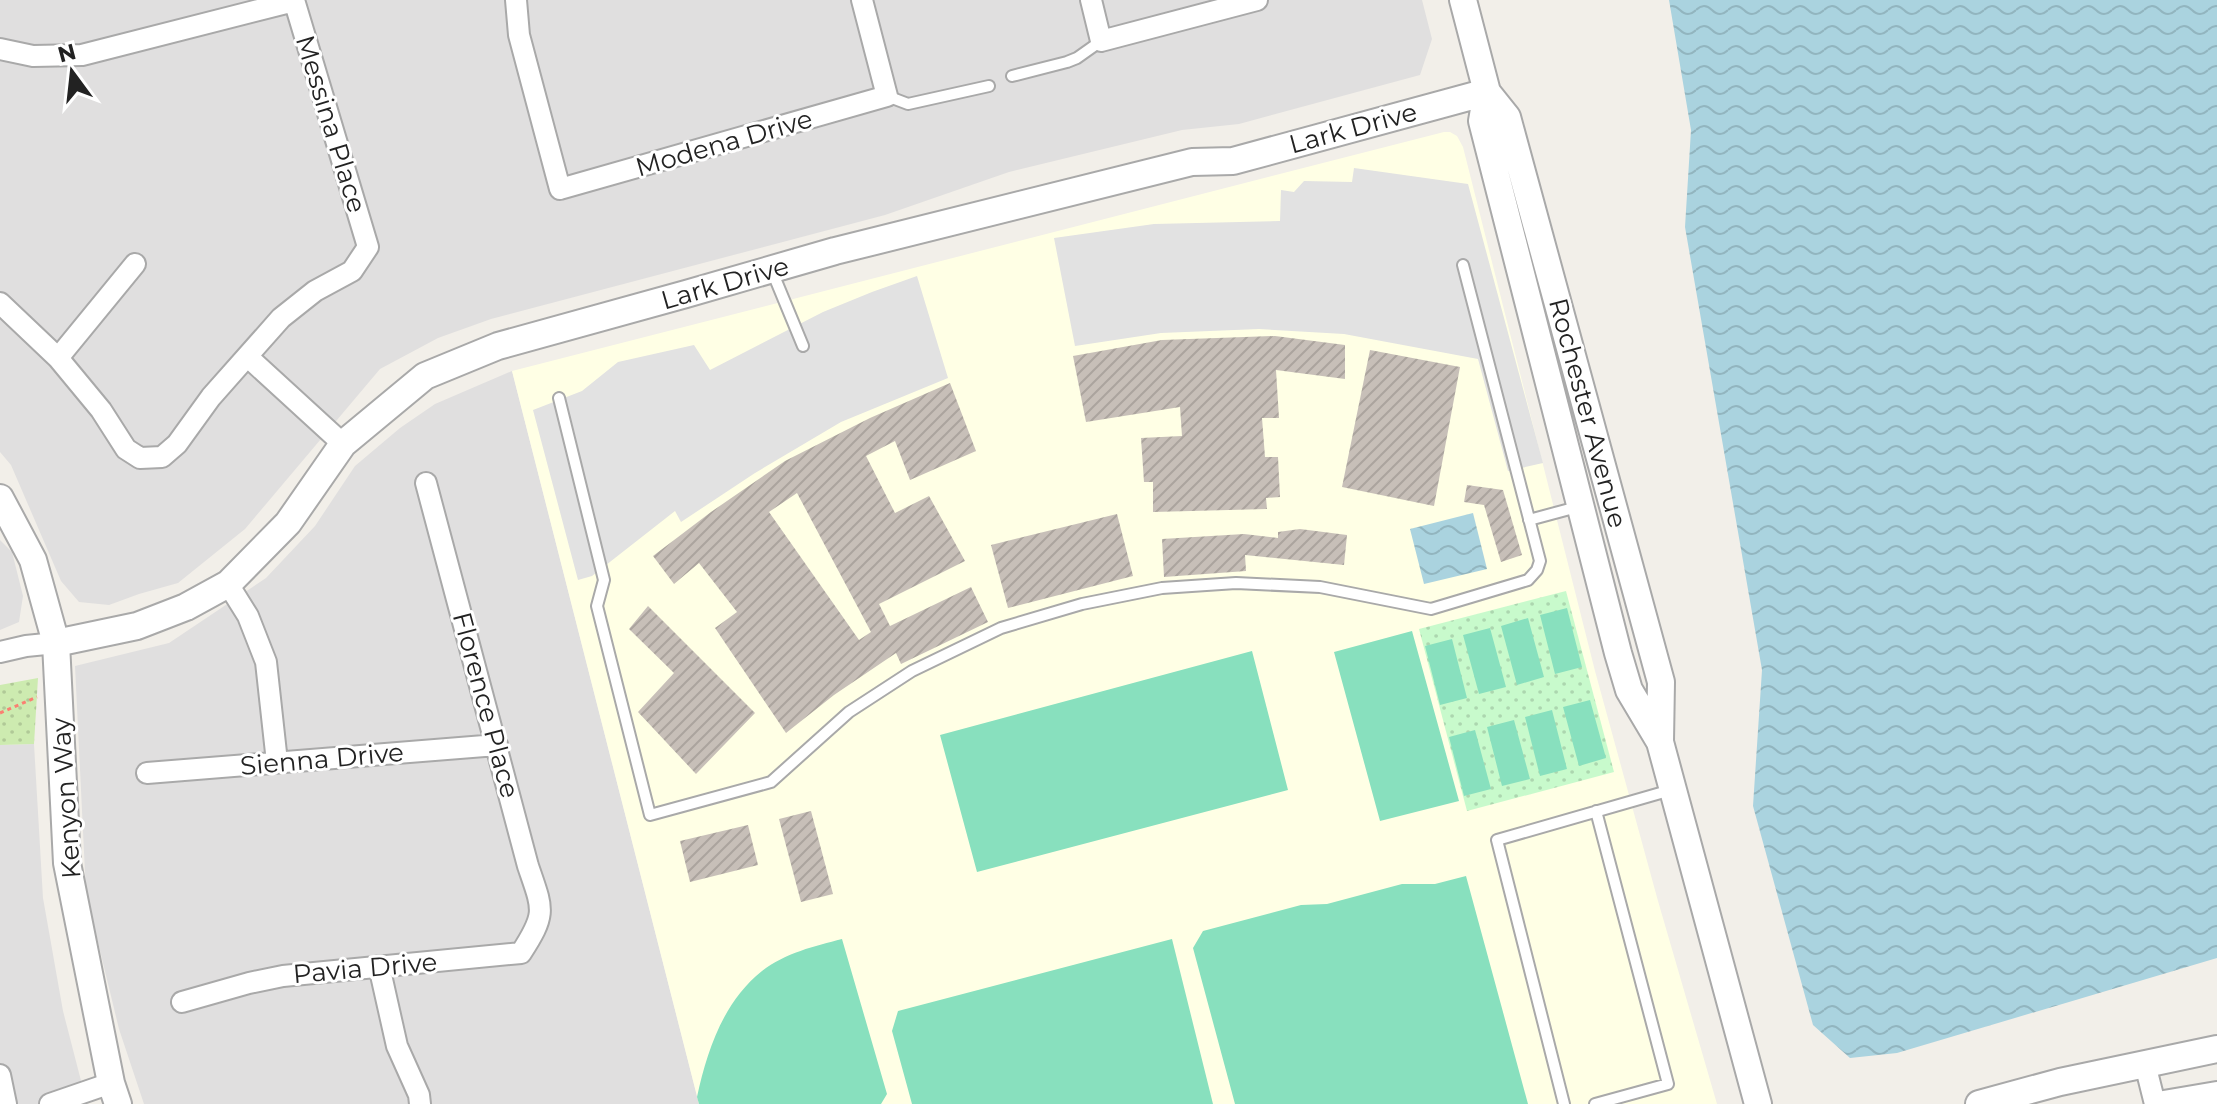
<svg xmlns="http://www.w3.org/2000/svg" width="2217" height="1104" font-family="Montserrat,sans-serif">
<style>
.residential{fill:#e0dfdf}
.education{fill:#ffffe5}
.grass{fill:url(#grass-dots)}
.park{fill:url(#park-dots)}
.pitch{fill:#88e0be}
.parking{fill:#e2e2e2}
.water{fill:url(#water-waves)}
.building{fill:url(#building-hatch);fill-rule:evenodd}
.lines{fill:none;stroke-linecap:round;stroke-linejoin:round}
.service-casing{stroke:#a9a9a9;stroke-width:14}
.minor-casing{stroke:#a9a9a9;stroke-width:24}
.tertiary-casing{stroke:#a9a9a9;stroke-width:30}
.path{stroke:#fa8072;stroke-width:3;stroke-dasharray:4 4;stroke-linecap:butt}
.service{stroke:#fff;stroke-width:10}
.minor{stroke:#fff;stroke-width:20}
.tertiary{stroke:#fff;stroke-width:26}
.labels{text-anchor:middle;stroke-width:6;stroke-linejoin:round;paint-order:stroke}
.street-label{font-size:26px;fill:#222;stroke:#fff}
</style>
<defs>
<pattern id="grass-dots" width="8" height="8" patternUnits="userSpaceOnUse" patternTransform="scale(2)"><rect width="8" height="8" fill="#cdebb0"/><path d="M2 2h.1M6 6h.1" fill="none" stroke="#b0c997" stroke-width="1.8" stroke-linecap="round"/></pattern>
<pattern id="park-dots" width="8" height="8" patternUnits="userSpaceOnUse" patternTransform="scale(2)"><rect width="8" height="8" fill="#c8facc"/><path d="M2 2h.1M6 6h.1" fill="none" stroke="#acd6af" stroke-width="1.8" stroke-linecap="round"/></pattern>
<pattern id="water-waves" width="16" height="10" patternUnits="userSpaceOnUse" patternTransform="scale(2)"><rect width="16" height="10" fill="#aad3df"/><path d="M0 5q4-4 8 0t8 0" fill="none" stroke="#92b5bf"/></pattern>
<pattern id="building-hatch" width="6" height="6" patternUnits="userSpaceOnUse" patternTransform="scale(2)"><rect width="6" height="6" fill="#c7bfb8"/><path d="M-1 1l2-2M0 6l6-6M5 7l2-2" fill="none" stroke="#aba49e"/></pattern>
</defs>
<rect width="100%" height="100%" fill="#f2efe9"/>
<!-- residential -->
<path class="residential" d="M0 0H1422L1432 39 1420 75 1239 124 1182 130 1009 172 885 215 491 319 438 338 380 369 245 529 178 583 139 594 109 605 79 602 61 581 11 465 0 452Z
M512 371 699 1104H144L119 1029 86 893 75 666 169 643 266 578 315 526 355 466 400 428 435 404Z
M0 540 12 552 23 596 19 622 0 630Z
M34 744 43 898 63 1011 87 1104H0V745Z"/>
<!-- education -->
<path class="education" d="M1444 132H1450L1457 136 1463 147 1595 671 1658 901 1717 1104H699L512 371Z"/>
<!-- grass -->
<path class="grass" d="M38 678 34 744 0 745V685Z"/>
<!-- park -->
<path class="park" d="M1566 591 1614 772 1467 811 1419 629Z"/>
<!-- pitch -->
<path class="pitch" d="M1567 608 1582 667 1555 674 1540 615Z
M1528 618 1544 677 1517 685 1501 626Z
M1490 628 1506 687 1479 694 1463 635Z
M1412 631 1459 801 1380 821 1334 652Z
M1452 639 1467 698 1440 705 1425 646Z
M1252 651 1288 790 977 872 940 735Z
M1590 700 1606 758 1579 766 1563 707Z
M1552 710 1567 769 1540 776 1525 717Z
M1514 720 1530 779 1502 786 1487 727Z
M1475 730 1491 789 1464 796 1449 737Z
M1466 876 1528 1104H1235L1193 948 1203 931 1301 905 1327 904 1402 884H1435Z
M842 939 887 1094 881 1104H699L697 1097C707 1051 723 1002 762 971 785 953 815 946 842 939Z
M1172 939 1213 1104H912L892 1031 898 1011Z"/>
<!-- parking -->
<path class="parking" d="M1354 168 1468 184 1543 463 1508 471 1478 359 1344 334 1259 329 1161 333 1075 346 1054 238 1154 224 1280 221 1281 190 1294 192 1304 181 1352 182Z
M917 276 948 378 841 422 755 473 681 522 675 511 592 576 578 580 533 410 582 391 618 362 694 345 710 370 823 312 872 292Z"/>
<!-- water -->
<path class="water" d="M1669 0H2217V958L1897 1053 1850 1058 1813 1025 1753 806 1762 670 1685 227 1691 130Z
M1473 513 1487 569 1424 584 1410 529Z"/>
<!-- building -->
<path class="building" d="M1275 336 1345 345V379L1276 370 1279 418H1262L1265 457H1278L1280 497 1266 498 1267 509 1153 512V482H1144L1141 438 1182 436 1180 407 1086 422 1073 356 1162 340Z
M1370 350 1460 367 1434 506 1342 487Z
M950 383 976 451 910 480 895 441 866 456 895 513 929 496 965 561 879 604 890 626 971 587 988 622 901 664 896 653 834 695 786 733 715 628 737 612 699 563 674 584 653 556 711 512 785 461 870 418ZM797 493 871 632 859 640 769 512Z
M1467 485 1503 490 1522 555 1501 562 1484 505 1464 502Z
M1117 514 1133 576 1008 608 991 545Z
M1300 529 1347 535 1344 565 1245 555 1246 571 1164 577 1162 539 1244 534 1278 538V532Z
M648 606 755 713 696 774 638 712 674 673 629 629Z
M811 811 833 894 801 902 779 819Z
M748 825 758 865 690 882 680 841Z"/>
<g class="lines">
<defs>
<path id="service" d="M1012 76 1067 62 1077 58 1101 41
M887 96 908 104 989 86
M772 271 803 346
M559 398 604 580 597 606 650 815 771 782 849 712 912 671 1001 628 1082 604 1162 588 1236 583 1320 587 1431 609 1528 580 1537 570 1540 561 1463 265
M1529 520 1581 506
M1564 1104 1497 840 1671 790
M1595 1104 1668 1084 1596 811"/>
<path id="minor" d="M516 0 519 35 560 189 887 96 862 0
M1091 0 1101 41 1257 0
M0 49 33 56 82 55 294 1
M0 303 58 358 101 410 126 449 140 458 162 457 177 444 211 397 281 318 315 291 352 271 368 247 294 0
M248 357 343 444
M58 358 135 264
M228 584 248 616 266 662 277 762
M0 652 26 646 56 643
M147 773 497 745
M379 966 397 1046 419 1095 420 1104
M182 1002 249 983 283 976 521 953C547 913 543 910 528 866L426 483
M2145 1064 2155 1104
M0 1075 6 1104
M50 1104 111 1083"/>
<path id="tertiary" d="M1463 0 1487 92 1482 121 1618 653 1629 690 1660 742 1758 1104
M1487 92 1507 117 1661 682 1660 741
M0 498 33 560 56 643 67 863 111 1083 118 1104
M56 643 137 626 186 607 228 584 288 523 343 444 425 376 498 346 686 294 835 251 1192 162 1233 161 1487 92
M1979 1104 2060 1082 2217 1049
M2164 1104 2217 1095"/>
</defs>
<!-- service casing -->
<use href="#service" class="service-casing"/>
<!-- minor casing -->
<use href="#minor" class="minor-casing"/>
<!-- tertiary casing -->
<use href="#tertiary" class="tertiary-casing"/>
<!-- path -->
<path class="path" d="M0 713 37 697"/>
<!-- service -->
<use href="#service" class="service"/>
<!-- minor -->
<use href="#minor" class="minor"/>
<!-- tertiary -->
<use href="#tertiary" class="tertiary"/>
</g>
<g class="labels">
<!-- street labels -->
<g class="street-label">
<text transform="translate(331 124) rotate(73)" y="9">Messina Place</text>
<text transform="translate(1353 128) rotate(-15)" y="9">Lark Drive</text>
<text transform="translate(724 143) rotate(-16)" y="9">Modena Drive</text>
<text transform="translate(725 283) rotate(-16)" y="9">Lark Drive</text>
<text transform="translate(1588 413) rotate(75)" y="9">Rochester Avenue</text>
<text transform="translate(486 705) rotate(75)" y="9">Florence Place</text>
<text transform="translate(322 759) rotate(-5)" y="9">Sienna Drive</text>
<text transform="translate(66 798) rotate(-94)" y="9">Kenyon Way</text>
<text transform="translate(365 968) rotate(-5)" y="9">Pavia Drive</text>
</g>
</g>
<!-- north arrow -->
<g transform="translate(72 72) rotate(345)" stroke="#ffffff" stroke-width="6" paint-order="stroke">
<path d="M0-6L14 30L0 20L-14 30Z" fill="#222222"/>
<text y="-12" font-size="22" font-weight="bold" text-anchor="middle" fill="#222222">N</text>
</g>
</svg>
